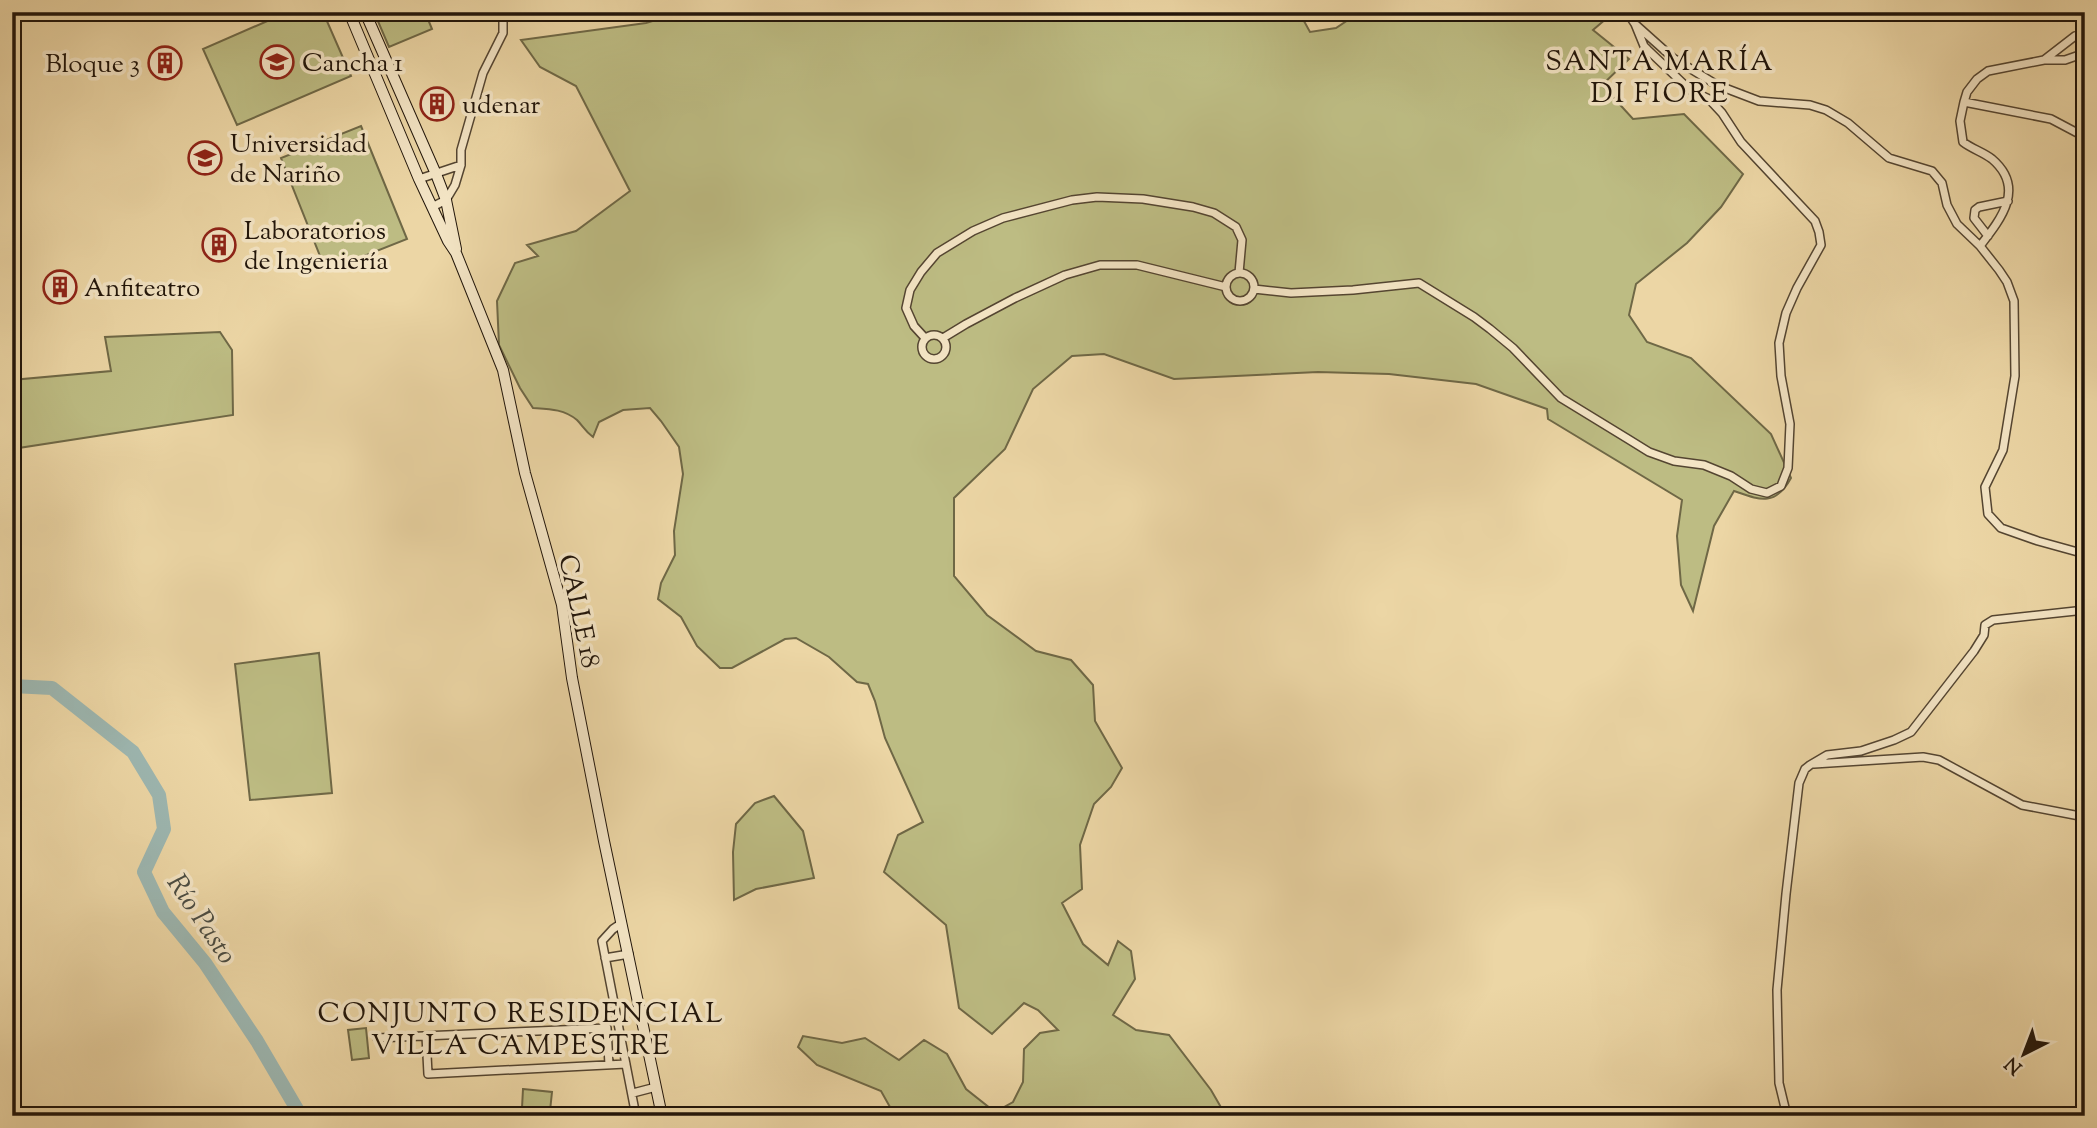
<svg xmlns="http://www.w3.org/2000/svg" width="2097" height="1128" font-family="'Sorts Mill Goudy',serif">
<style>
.green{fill:#bdbc83;stroke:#6f6846;stroke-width:2}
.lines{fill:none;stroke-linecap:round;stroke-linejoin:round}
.river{stroke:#9db7b1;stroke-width:14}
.minor-casing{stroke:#544531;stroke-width:10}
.secondary-casing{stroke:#21150a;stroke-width:12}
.minor{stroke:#f3e4c4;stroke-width:7}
.secondary{stroke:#f3e4c4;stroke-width:10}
.labels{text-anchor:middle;stroke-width:7;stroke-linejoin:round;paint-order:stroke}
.poi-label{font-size:26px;fill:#21150a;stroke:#f3e4c4;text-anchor:start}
.street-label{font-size:26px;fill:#21150a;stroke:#f3e4c4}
.neighbourhood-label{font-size:28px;letter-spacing:2px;fill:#21150a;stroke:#f3e4c4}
.water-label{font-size:28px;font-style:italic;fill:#4c4e44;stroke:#f3e4c4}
</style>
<rect width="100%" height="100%" fill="#ecd6a5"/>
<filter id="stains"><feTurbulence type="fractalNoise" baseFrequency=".00286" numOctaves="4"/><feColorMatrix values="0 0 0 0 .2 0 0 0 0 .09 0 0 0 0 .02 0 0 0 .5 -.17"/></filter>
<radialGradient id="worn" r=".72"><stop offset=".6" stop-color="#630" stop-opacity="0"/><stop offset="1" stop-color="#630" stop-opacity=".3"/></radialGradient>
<!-- green -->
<path class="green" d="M288 12H323L351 76 237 125 203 49Z
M374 12H425L432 29 389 47Z
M682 12H1299L1310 32 1336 28 1360 12H1467L1487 16 1496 12H1614L1593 30 1629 59 1602 85 1633 119 1684 114 1743 174 1721 207 1687 243 1636 284 1629 315 1647 342 1691 358 1771 434 1791 478C1775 507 1760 500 1734 491L1714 526 1693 611 1681 585 1677 536 1682 500 1548 419 1547 409 1476 384 1389 374 1318 372 1174 379 1104 354 1072 356 1033 389 1005 449 954 498V576L987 615 1036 651 1071 660 1093 685 1095 721 1122 768 1111 787 1094 804 1080 845 1082 889 1062 903 1083 944 1108 965 1118 941 1131 951 1135 979 1113 1015 1136 1030 1169 1035 1211 1090 1226 1116H895L881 1091 817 1065 798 1047 803 1036 842 1043 865 1038 899 1060 924 1040 947 1054 966 1089 995 1112 1013 1102 1023 1082 1024 1049 1040 1033 1058 1030 1038 1010 1024 1003 992 1034 959 1008 946 925 884 872 898 835 923 822 885 738 875 701 868 684 857 682 829 657 796 638 785 639 732 668H720L697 646 681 617 658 599 661 583 675 555 674 531 683 474 679 447 661 421 650 408 623 410 599 422 593 437C585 431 583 426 577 420 564 409 549 409 533 408L520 388 499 345 497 301 515 263 538 256 527 245 576 231 630 191 576 86 540 67 521 40 646 23Z
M361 126 407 239 326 271 281 158Z
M220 332 232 350 233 415 12 449V380L111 371 105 337Z
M319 653 332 793 250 800 235 664Z
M774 796 803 831 814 878 756 889 734 900 733 852 736 824 755 803Z
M366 1028 369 1058 352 1060 348 1030Z
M523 1089 552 1092 550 1111 522 1108Z"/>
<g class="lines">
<!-- river -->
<path class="river" d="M12 686 52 688 133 752 159 795 164 829 144 872 163 912 205 963 257 1041 301 1116"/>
<defs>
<path id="minor" d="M1627 12 1635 24 1673 58 1717 85 1759 101 1810 105 1826 110 1848 123 1889 158 1932 171 1942 183 1947 205 1957 224 1980 246 1999 270 2007 282 2014 301 2015 376 2003 450 1985 487 1988 514 2001 528 2038 541 2085 554
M2045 60H2065L2085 53
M1964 102 2051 119 2085 137
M419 179 461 165
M432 207 446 200 455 185 461 165V150L483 73 503 33V12
M1988 236 1974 218 1975 210 1979 207 2008 201
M1980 246C2001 219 2026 188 1992 159 1983 152 1972 149 1963 142L1960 121 1964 102 1967 92 1977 79 1988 71 2044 60 2075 36
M1226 287a14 14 0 1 1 28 0a14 14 0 1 1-28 0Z
M1254 289 1291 293 1353 290 1419 283 1474 317 1490 329 1513 348 1561 398 1628 439 1649 452 1674 461 1704 465 1731 476 1751 489 1767 493 1781 486 1788 468 1790 424 1781 376 1779 343 1786 313 1797 288 1821 245 1819 232 1815 221 1741 142 1722 113 1709 99 1690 90 1648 50 1644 46 1635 24
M922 347a12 12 0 1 1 24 0a12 12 0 1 1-24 0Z
M925 338 914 326 906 308 910 290 921 272 937 253 973 231 1003 218 1072 200 1097 197 1143 199 1193 207 1214 213 1236 227 1242 240 1239 273
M943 338 966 324 1015 298 1065 275 1100 265H1137L1226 287
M1814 764 1923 757 1939 760 2022 805 2085 817
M622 923 613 929 602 941 636 1116
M605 958 629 954
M426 1036 428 1074 626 1064
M377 1038 607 1028 609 1065
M633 1093 656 1087
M1787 1116 1779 1083 1777 990 1786 894 1799 783 1805 769 1810 765 1827 755 1861 751 1894 740 1911 732 1974 651 1984 635 1985 625 1993 620 2085 610"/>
<path id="secondary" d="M349 12 419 179 448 241 456 253 503 370 525 473 562 605 572 678 604 841 662 1116
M365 12 436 174 446 200 456 249"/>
</defs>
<!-- minor casing -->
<use href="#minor" class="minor-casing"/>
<!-- secondary casing -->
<use href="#secondary" class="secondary-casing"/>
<!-- minor -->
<use href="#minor" class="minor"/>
<!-- secondary -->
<use href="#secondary" class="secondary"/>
</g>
<!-- icons -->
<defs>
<symbol id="university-ring" viewBox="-11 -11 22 22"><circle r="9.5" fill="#f3e4c4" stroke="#8f2418" stroke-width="1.5"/><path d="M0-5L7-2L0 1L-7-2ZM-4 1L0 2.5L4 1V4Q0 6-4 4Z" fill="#8f2418"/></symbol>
<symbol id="building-ring" viewBox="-11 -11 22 22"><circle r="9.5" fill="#f3e4c4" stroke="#8f2418" stroke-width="1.5"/><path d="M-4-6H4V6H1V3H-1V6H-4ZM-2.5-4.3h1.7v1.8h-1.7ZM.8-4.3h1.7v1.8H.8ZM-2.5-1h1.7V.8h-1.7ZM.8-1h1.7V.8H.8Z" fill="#8f2418"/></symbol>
</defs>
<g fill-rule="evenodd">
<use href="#university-ring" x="258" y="43" width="38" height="38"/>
<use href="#building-ring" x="146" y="44" width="38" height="38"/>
<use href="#building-ring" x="418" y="85" width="38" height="38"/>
<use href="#university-ring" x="186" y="139" width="38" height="38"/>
<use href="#building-ring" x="200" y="226" width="38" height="38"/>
<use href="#building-ring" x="41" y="268" width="38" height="38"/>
</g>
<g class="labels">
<!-- poi labels -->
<g class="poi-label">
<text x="302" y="71">Cancha 1</text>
<text x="140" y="72" text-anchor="end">Bloque 3</text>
<text x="462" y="113">udenar</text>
<text x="230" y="152">Universidad<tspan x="230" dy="30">de Nariño</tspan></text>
<text x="244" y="239">Laboratorios<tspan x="244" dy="30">de Ingeniería</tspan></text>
<text x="84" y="296">Anfiteatro</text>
</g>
<!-- street labels -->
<g class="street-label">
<text transform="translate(580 611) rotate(78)" y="9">CALLE 18</text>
</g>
<!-- neighbourhood labels -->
<g class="neighbourhood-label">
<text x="1660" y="70">SANTA MARÍA<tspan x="1660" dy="32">DI FIORE</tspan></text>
<text x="521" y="1022">CONJUNTO RESIDENCIAL<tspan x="521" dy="32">VILLA CAMPESTRE</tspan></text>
</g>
<!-- water labels -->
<g class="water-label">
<text transform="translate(203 918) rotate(56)" y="10">Río Pasto</text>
</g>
</g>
<!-- margin -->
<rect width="2097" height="1128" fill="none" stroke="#ecd6a5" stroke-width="42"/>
<rect x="14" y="14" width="2069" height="1100" fill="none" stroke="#21150a" stroke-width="3.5"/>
<rect x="21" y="21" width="2055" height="1086" fill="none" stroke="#21150a" stroke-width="2"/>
<!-- north arrow -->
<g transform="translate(2024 1054) rotate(222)" stroke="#f3e4c4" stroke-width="5" paint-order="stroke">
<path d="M0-5L12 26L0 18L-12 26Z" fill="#21150a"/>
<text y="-10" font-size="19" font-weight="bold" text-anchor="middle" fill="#21150a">N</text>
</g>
<rect width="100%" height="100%" filter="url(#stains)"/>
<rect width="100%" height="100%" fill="url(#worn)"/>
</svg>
